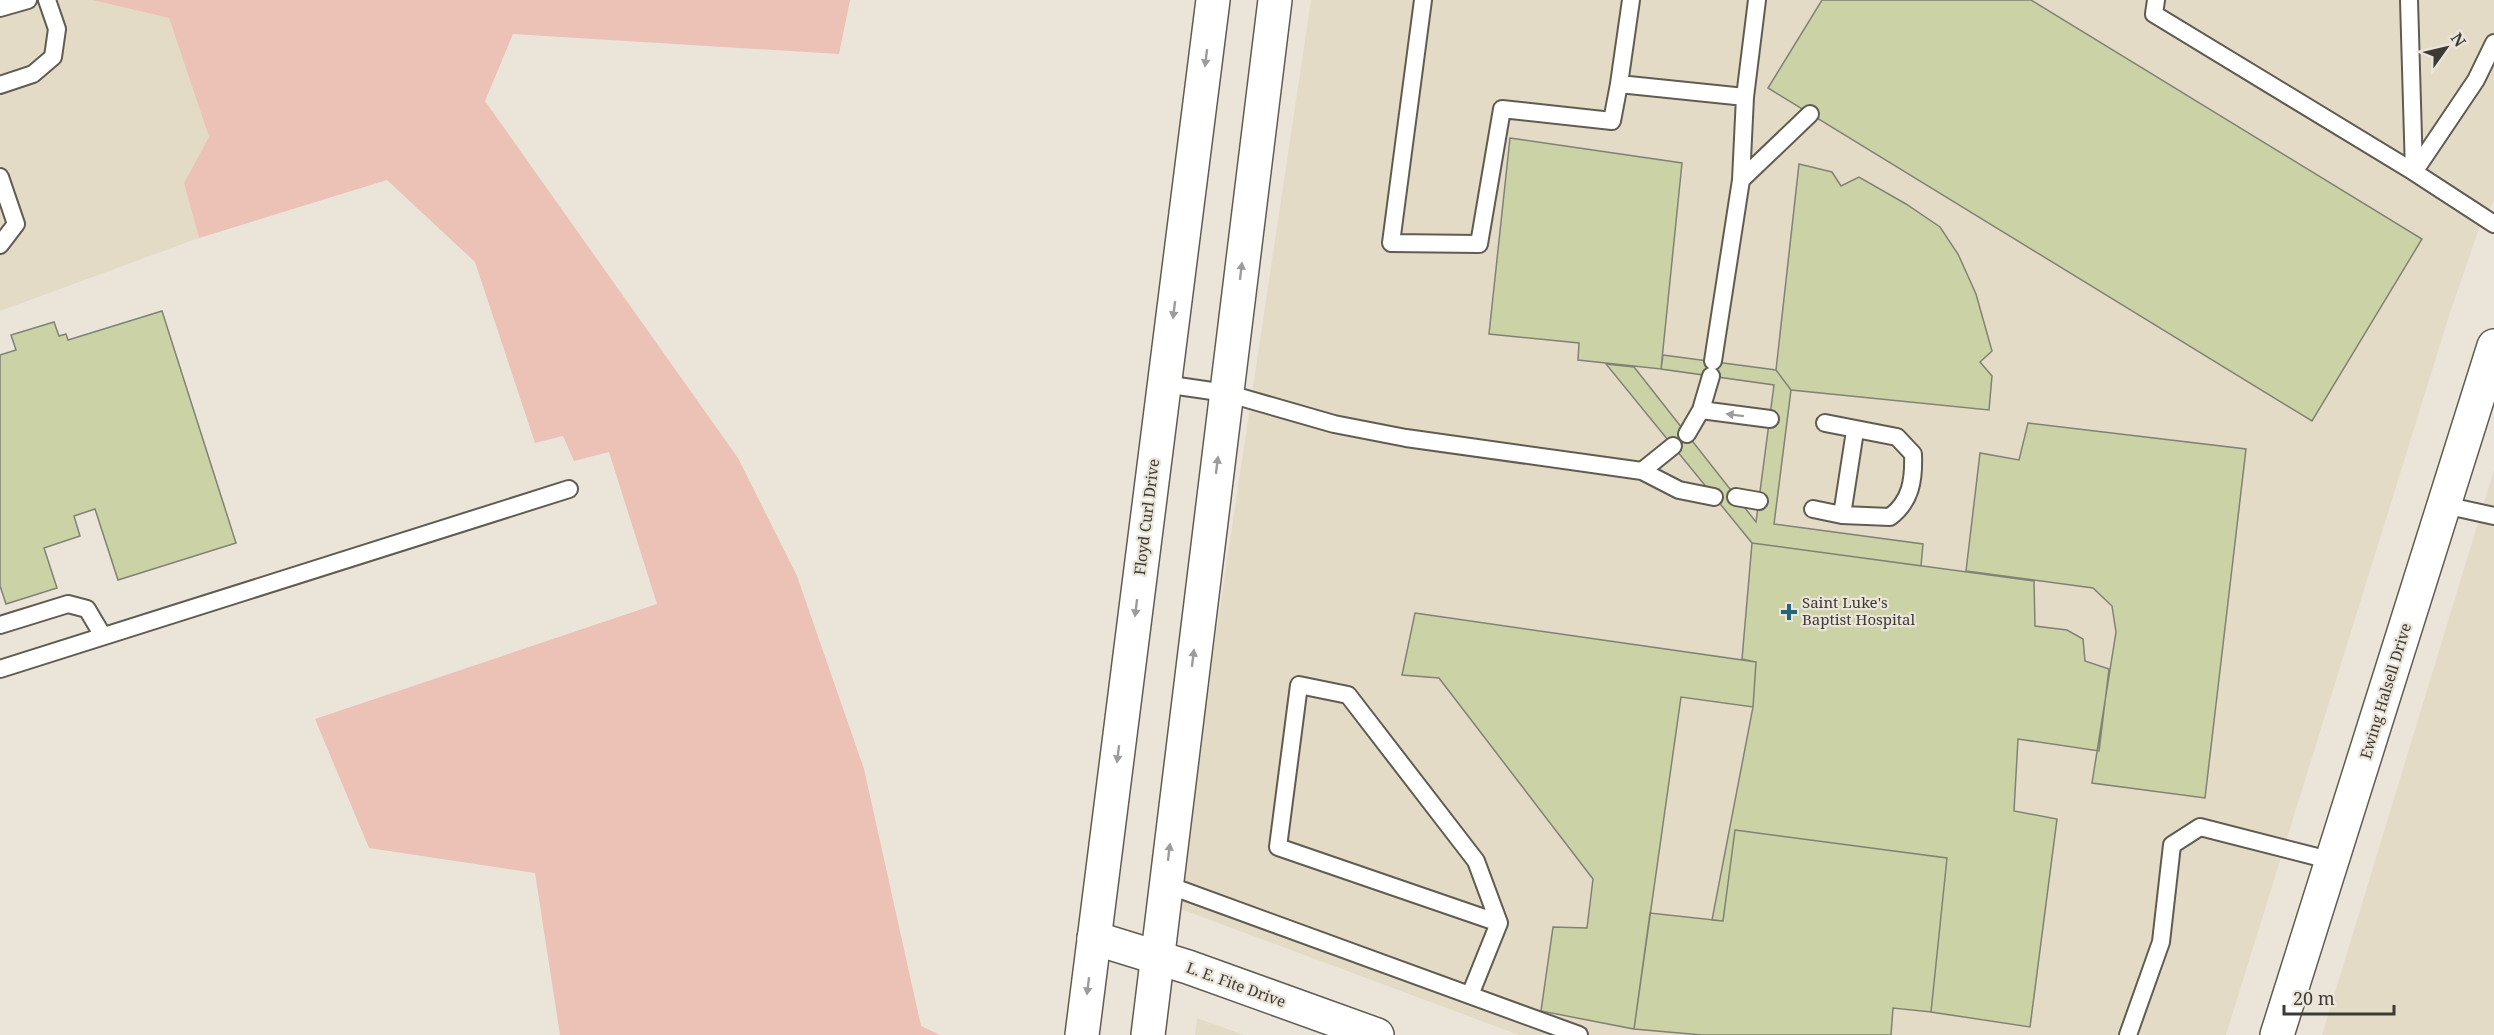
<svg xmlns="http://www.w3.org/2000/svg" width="2494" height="1035" font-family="'Noto Serif',serif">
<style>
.built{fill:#e4dbc7}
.green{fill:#ecc1b6}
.building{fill:#cbd2a6;stroke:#808276;stroke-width:1.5}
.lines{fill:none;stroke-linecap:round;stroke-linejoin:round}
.lane-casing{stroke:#605c51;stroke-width:20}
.street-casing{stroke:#605c51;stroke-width:36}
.secondary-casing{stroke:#605c51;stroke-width:36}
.lane{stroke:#fff;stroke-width:16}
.street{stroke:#fff;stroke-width:33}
.secondary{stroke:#fff;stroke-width:33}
.oneway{fill:#9e9c9a}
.poi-dot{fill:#246579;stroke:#ebe5d9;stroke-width:2}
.labels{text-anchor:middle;stroke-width:4.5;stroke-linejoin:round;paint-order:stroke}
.street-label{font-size:15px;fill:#3c3a35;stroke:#ebe5d9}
.poi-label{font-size:15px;fill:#3c3a35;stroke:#ebe5d9;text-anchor:start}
</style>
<rect width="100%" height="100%" fill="#ebe5d9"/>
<!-- built -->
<path class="built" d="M0 0H92L169 18 209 137 184 183 199 238 0 311Z
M1311 0H2494V201L2482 220 2449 316 2226 1035H1519L1175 907Z
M2494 470V1035H2322Z
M1197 1018 1244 1035H1195Z"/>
<!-- green -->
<path class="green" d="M92 0H850L839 54 513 34 485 101 738 458 797 576 864 769 921 1026 940 1035H560L535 873 369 848 315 719 657 604 609 452 574 461 563 436 535 443 475 262 387 180 199 238 184 183 209 137 169 18Z"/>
<!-- building -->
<path class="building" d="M1822 0H2031L2422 239 2312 421 1768 88Z
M1510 138 1682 163 1661 369 1578 360 1579 343 1489 334Z
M1799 164 1832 172 1841 186 1859 177 1906 204 1940 227 1958 254 1976 294 1992 351 1980 362 1992 376 1989 410 1791 390 1776 370Z
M162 311 236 543 118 580 95 509 74 516 80 536 44 548 57 588 6 604 0 586V355L16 350 11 335 54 322 59 336 66 334 68 340Z
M1663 355 1776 370 1791 390 1774 524 1923 544 1921 566 1752 543 1606 364 1634 367 1756 522 1774 385 1661 369Z
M2028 423 2246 449 2205 798 2092 783 2116 632 2112 606 2093 588 1966 571 1980 453 2019 460Z
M1752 543 2034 581 2035 626 2067 630 2083 639 2085 661 2109 669 2099 751 2018 739 2014 811 2057 819 2030 1027 1931 1012 1947 858 1735 830 1723 921 1712 920 1753 707 1756 662 1742 659Z
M1415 613 1756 662 1753 707 1681 697 1634 1029 1541 1011 1553 927 1587 928 1593 879 1439 678 1402 675Z
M1735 830 1947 858 1931 1012 1893 1008 1891 1035H1702L1634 1029 1650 913 1723 921Z"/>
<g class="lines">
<defs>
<path id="lane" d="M1423 0 1391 243 1479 244 1502 109 1612 121 1619 84
M1631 0 1619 84 1745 97
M2156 0 2154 14 2414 172 2494 224
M2409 0 2414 172
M0 8 28 0
M0 85 33 74 53 57 57 29 47 0
M2414 172 2476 80 2494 43
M0 177 16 224 0 245
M1741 180 1810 114
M1713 361 1741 180 1745 97 1757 0
M1164 384 1226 393 1334 424 1406 438 1642 471 1673 446
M1701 410 1770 419
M1687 434 1701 410 1711 376
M1642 471 1679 490 1714 497
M1736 497 1759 501
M2444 505 2494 516
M1813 509 1842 515 1890 517C1911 501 1914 480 1913 454L1897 437 1825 423
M1842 515 1855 431
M0 625 68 604 87 609 103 636
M0 669 569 489
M1165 884 1579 1035
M1470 995 1499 923 1476 861 1348 695 1299 685 1278 847 1499 923
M2128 1035 2161 942 2172 845 2200 827 2333 861"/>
<path id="street" d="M1094 938 1188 967 1377 1035"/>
<path id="secondary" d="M1082 1035 1213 0
M1148 1035 1275 0
M2277 1035 2494 346"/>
</defs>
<!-- lane casing -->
<use href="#lane" class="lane-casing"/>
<!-- street casing -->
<use href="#street" class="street-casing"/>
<!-- secondary casing -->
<use href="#secondary" class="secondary-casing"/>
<!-- lane -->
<use href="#lane" class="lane"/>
<!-- street -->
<use href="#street" class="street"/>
<!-- secondary -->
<use href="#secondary" class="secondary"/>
</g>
<!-- one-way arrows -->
<defs><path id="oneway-solid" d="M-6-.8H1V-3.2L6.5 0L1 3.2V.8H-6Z" transform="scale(1.5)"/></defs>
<g class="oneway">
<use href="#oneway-solid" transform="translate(1206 58) rotate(97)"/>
<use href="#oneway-solid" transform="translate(1241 271) rotate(-83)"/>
<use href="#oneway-solid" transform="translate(1174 310) rotate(97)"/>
<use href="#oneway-solid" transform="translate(1735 415) rotate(-173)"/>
<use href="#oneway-solid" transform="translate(1217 465) rotate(-83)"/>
<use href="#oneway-solid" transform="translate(1136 608) rotate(97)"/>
<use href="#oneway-solid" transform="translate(1193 658) rotate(-83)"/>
<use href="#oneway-solid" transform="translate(1118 754) rotate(97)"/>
<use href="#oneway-solid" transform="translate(1169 852) rotate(-83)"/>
<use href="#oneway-solid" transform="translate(1088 986) rotate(97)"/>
</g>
<!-- markers -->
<path class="poi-dot" d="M1786 603h6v6h6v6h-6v6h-6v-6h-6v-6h6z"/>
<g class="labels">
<!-- street labels -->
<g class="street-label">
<text transform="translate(1147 517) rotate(-83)" y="5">Floyd Curl Drive</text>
<text transform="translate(2386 691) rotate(-73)" y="5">Ewing Halsell Drive</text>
<text transform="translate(1236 985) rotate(20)" y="5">L. E. Fite Drive</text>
</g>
<!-- poi labels -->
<g class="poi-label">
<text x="1802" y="608">Saint Luke's<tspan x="1802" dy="17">Baptist Hospital</tspan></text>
</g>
</g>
<!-- north arrow -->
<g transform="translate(2446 48) rotate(56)" stroke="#ebe5d9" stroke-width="4.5" paint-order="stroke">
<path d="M0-4.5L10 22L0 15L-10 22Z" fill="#3c3a35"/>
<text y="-9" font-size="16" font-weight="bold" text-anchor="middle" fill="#3c3a35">N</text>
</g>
<!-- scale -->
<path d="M2284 1005v9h110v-9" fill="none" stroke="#3c3a35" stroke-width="3"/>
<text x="2293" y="1005" font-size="18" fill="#3c3a35" stroke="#ebe5d9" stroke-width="4.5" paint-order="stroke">20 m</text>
</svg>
